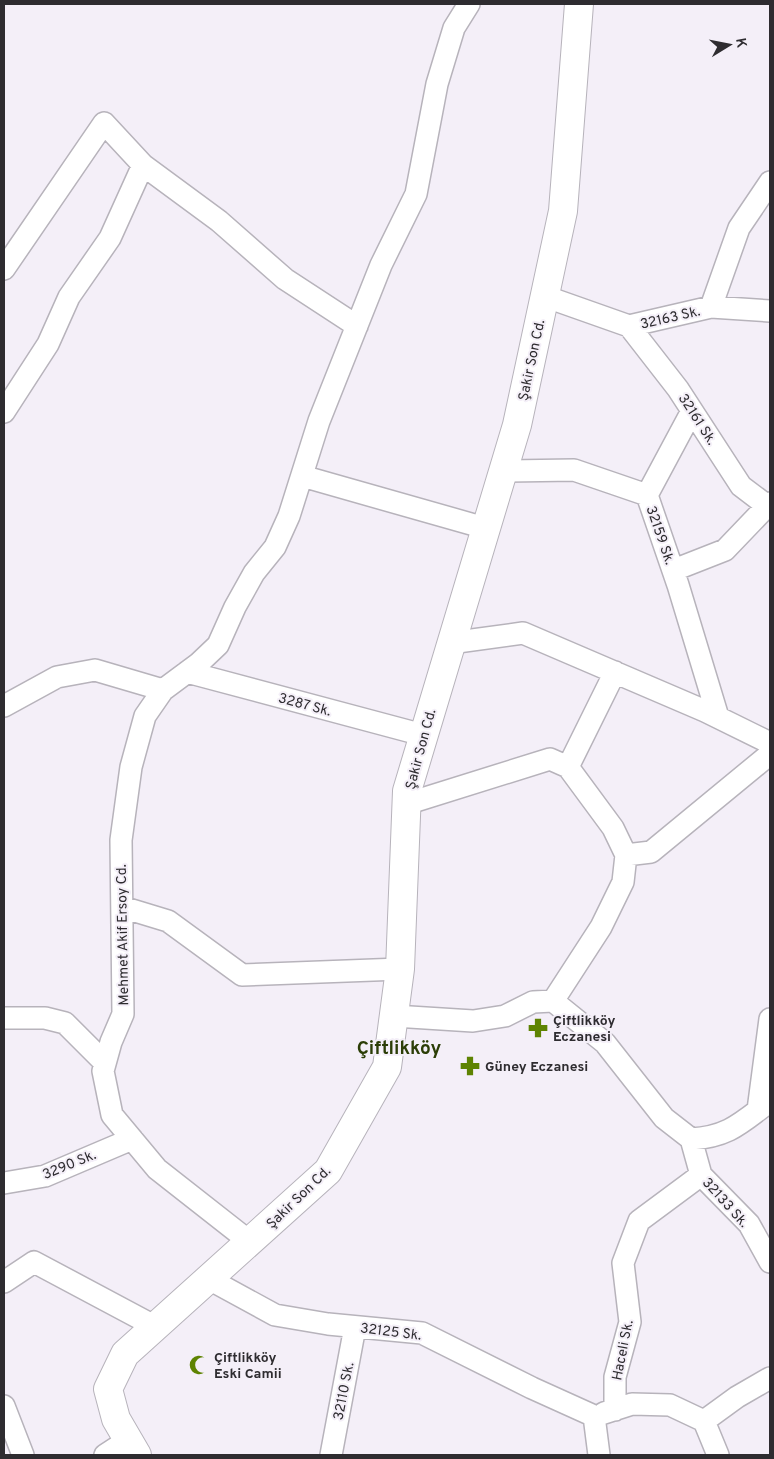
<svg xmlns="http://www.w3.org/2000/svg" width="774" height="1459" font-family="Overpass,sans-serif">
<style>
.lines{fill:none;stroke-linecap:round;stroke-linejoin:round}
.street-casing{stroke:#b7b3bb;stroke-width:24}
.secondary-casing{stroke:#b7b3bb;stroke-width:30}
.street{stroke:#fff;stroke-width:21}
.secondary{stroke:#fff;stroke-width:28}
.labels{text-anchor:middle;stroke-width:4;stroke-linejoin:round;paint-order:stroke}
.street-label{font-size:14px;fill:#2e2c30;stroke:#f4eff8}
.poi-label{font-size:14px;font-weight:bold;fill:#2e2c30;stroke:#f4eff8;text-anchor:start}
.district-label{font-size:19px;font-weight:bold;fill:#2c3e07;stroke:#f4eff8}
</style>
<rect width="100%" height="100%" fill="#f4eff8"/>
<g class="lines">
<defs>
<path id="street" d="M4 269 104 123 143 165 219 221 285 279 357 326
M544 296 629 326 711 307 770 311
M711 307 739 228 770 182
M629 326 678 389 741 486 770 508
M4 412 48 344 69 297 110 238 143 165
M503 471 574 470 647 495 678 585 718 717
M302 476 485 528
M647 495 692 411
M674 570 725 550 770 503
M450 643 523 633 705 711 770 743
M187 672 423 735
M4 706 57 677 95 670 163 690
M568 767 615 672
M406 804 550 759 568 767 613 828 626 855 623 882 601 927 553 1001
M626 855 651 852 770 754
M122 907 168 921 242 975 400 969
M394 1016 473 1021 505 1016 533 1002 553 1001 605 1043 664 1118 691 1139
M4 1018H45L65 1023 105 1063
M758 1110 770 1019
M691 1139 701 1175 749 1224 770 1262
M691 1139C728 1137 741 1123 769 1102
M4 1183 45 1176 132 1139
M250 1242 157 1169 112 1115 103 1071 111 1042 123 1014 121 840 131 767 145 716 163 690 198 664 218 645 235 607 254 573 275 547 289 516 319 421 381 265 416 194 437 84 454 28 469 4
M209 1279 275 1315 328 1324 422 1333 532 1388 594 1416
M4 1282 34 1262 156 1327
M4 1406 23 1455
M615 1410V1377L630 1322 623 1263 639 1221 701 1175
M604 1413 632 1404 670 1405 704 1421 718 1455
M594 1416 599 1455
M704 1421 737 1397 770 1378
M105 1455 128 1440
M331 1455 355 1327"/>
<path id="secondary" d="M137 1455 116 1419 108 1389 125 1354 328 1171 387 1067 400 969 407 791 517 425 563 211 579 4"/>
</defs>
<!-- street casing -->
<use href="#street" class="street-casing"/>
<!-- secondary casing -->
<use href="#secondary" class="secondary-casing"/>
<!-- street -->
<use href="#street" class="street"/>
<!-- secondary -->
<use href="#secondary" class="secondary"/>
</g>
<!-- icons -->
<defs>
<symbol id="pharmacy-bare" viewBox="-9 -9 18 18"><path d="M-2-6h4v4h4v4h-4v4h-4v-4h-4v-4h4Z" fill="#5e8302" stroke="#f4eff8" stroke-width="2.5" paint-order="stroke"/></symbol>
<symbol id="mosque-bare" viewBox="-9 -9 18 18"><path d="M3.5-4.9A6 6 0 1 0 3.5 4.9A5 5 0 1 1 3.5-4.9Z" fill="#5e8302" stroke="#f4eff8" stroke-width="2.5" paint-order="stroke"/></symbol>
</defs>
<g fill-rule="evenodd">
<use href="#pharmacy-bare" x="524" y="1014" width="28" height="28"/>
<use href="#pharmacy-bare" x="456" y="1052" width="28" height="28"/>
<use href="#mosque-bare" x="185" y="1351" width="28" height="28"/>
</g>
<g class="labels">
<!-- street labels -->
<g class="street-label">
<text transform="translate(670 317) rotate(-13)" y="5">32163 Sk.</text>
<text transform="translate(531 360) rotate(-78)" y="5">Şakir Son Cd.</text>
<text transform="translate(698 419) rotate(57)" y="5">32161 Sk.</text>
<text transform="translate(661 535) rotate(71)" y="5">32159 Sk.</text>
<text transform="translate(305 704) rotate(15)" y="5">3287 Sk.</text>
<text transform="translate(420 749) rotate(-75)" y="5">Şakir Son Cd.</text>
<text transform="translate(122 935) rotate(-91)" y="5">Mehmet Akif Ersoy Cd.</text>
<text transform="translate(69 1164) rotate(-22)" y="5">3290 Sk.</text>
<text transform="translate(298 1197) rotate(-44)" y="5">Şakir Son Cd.</text>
<text transform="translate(726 1202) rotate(48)" y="5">32133 Sk.</text>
<text transform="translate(391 1331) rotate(7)" y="5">32125 Sk.</text>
<text transform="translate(622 1350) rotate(-79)" y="5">Haceli Sk.</text>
<text transform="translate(343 1391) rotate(-79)" y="5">32110 Sk.</text>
</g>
<!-- poi labels -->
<g class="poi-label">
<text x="553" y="1025">Çiftlikköy<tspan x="553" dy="16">Eczanesi</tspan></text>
<text x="485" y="1071">Güney Eczanesi</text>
<text x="214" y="1362">Çiftlikköy<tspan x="214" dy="16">Eski Camii</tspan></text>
</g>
<!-- district labels -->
<g class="district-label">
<text x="399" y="1054">Çiftlikköy</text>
</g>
</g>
<!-- border -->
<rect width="774" height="1459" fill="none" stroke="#2e2c30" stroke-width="10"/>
<!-- north arrow -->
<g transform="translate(729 45) rotate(80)" stroke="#f4eff8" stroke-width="4" paint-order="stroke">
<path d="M0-4L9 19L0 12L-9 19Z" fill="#2e2c30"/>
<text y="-8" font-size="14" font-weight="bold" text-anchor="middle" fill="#2e2c30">K</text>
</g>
</svg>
